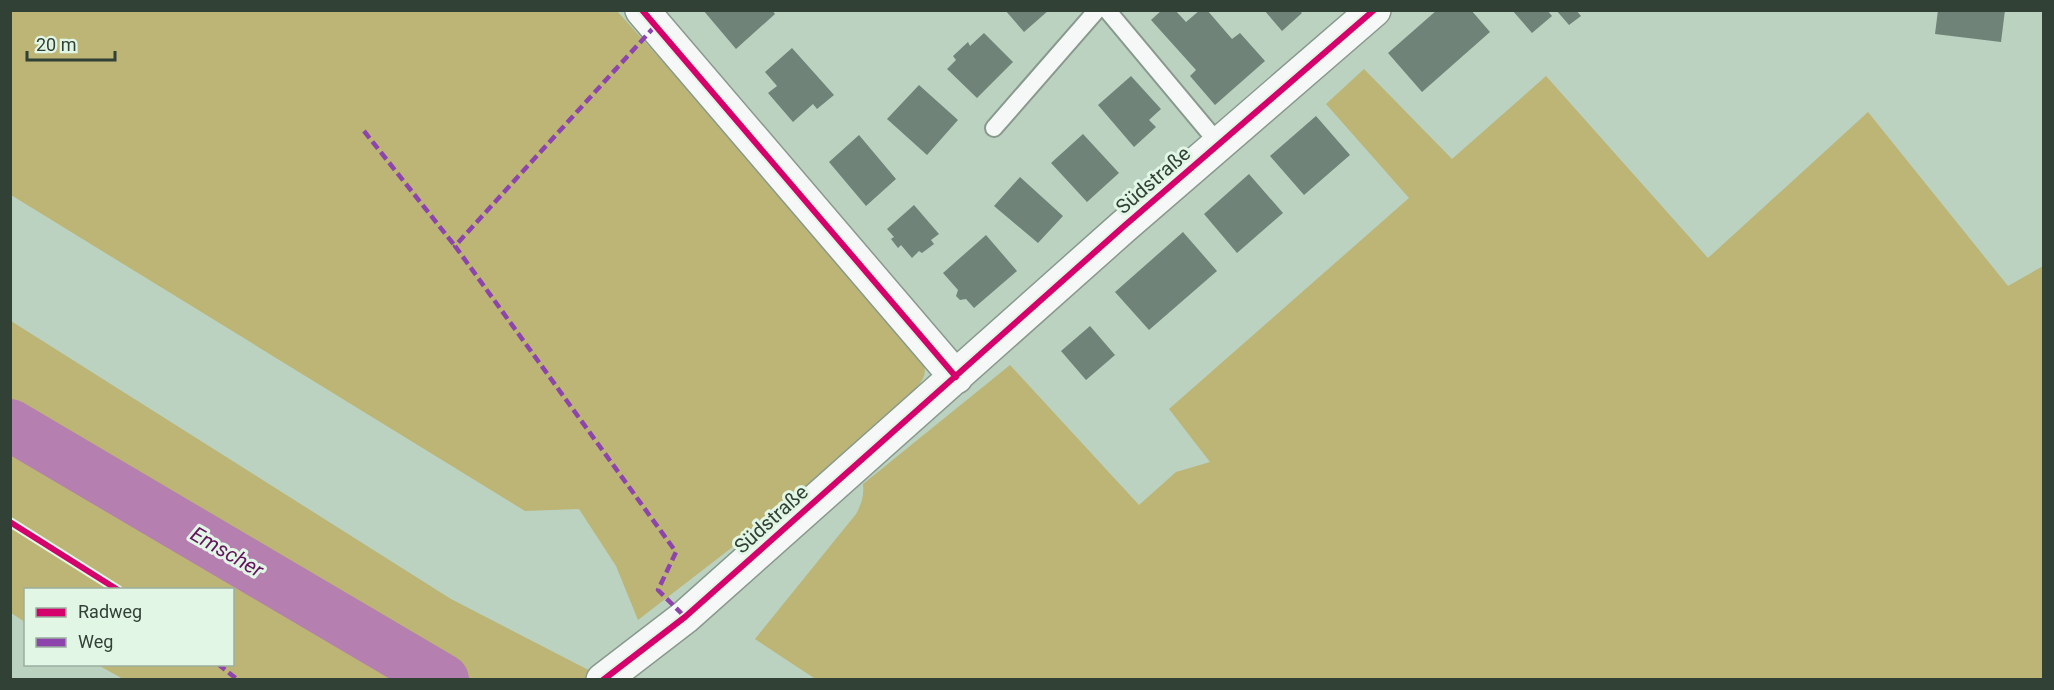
<svg xmlns="http://www.w3.org/2000/svg" width="2054" height="690" font-family="Roboto,sans-serif">
<style>
.green{fill:#bcb575}
.lines{fill:none;stroke-linecap:round;stroke-linejoin:round}
.river{stroke:#b57faf;stroke-width:52}
.building{fill:#6f8378}
.lane-casing{stroke:#88998d;stroke-width:20}
.street-casing{stroke:#88998d;stroke-width:36}
.lane{stroke:#f5f8f6;stroke-width:16}
.street{stroke:#f5f8f6;stroke-width:33}
.quiet{stroke:#8e44ad;stroke-width:4.5;stroke-dasharray:9 4.5;stroke-linecap:butt}
.cycleway-casing{stroke:#e2f6e6;stroke-width:10}
.cycleway{stroke:#d6006c;stroke-width:6}
.labels{text-anchor:middle;stroke-width:6;stroke-linejoin:round;paint-order:stroke}
.street-label{font-size:20px;fill:#314135;stroke:#e2f6e6}
.water-label{font-size:21px;font-style:italic;fill:#64135d;stroke:#e2f6e6}
</style>
<rect width="100%" height="100%" fill="#bbd2c1"/>
<!-- green -->
<path class="green" d="M10 11H617L922 348C925 376 930 373 910 395L770 518 638 620 616 566 579 509 525 511 11 195Z
M1364 69 1452 159 1546 76 1708 258 1868 112 2008 286 2043 266V679L817 680 755 639 856 514C862 503 864 496 863 484L1010 365 1139 505 1176 472 1210 462 1169 409 1409 198 1326 104Z
M11 321 451 599 606 679H123L98 665 232 664V590H26L25 622 11 613Z"/>
<g class="lines">
<!-- river -->
<path class="river" d="M10 425 443 680"/>
</g>
<!-- building -->
<path class="building" d="M703 10H772L775 14 736 49Z
M1005 10H1049L1024 32Z
M1162 10H1175L1186 22 1200 10H1207L1232 39 1240 33 1265 61 1215 105 1190 76 1196 70 1151 20Z
M1264 10H1299L1302 13 1282 31Z
M1437 10H1471L1490 32 1422 92 1388 53Z
M1512 10H1547L1552 16 1532 33Z
M1556 10H1576L1581 16 1569 25Z
M1938 10H2005L2001 42 1935 34Z
M984 33 1013 62 977 98 947 69 956 60 953 56 968 42 970 46Z
M792 48 834 95 817 109 813 104 793 122 768 93 777 86 765 72Z
M1131 76 1161 109 1149 120 1156 127 1134 147 1098 105Z
M919 85 958 120 927 155 887 119Z
M1316 116 1350 155 1304 195 1270 156Z
M1083 134 1119 173 1087 202 1051 163Z
M859 135 896 179 866 206 829 162Z
M1249 174 1283 213 1237 253 1204 214Z
M1020 177 1063 216 1038 243 994 206Z
M914 205 939 234 931 240 934 244 922 253 919 251 912 258 901 245 898 248 891 239 894 237 887 229Z
M1183 232 1217 271 1149 330 1115 292Z
M986 235 1017 271 974 308 966 299 960 300 956 296 958 290 943 273Z
M1090 326 1115 355 1086 380 1061 351Z"/>
<g class="lines">
<defs>
<path id="lane" d="M1107 10 1219 144
M994 128 1097 10"/>
<path id="street" d="M642 10 956 377
M603 680 685 617 1123 227 1374 10"/>
</defs>
<!-- lane casing -->
<use href="#lane" class="lane-casing"/>
<!-- street casing -->
<use href="#street" class="street-casing"/>
<!-- lane -->
<use href="#lane" class="lane"/>
<!-- street -->
<use href="#street" class="street"/>
<!-- quiet -->
<path class="quiet" d="M655 26 455 246 676 552 658 590 685 617
M364 131 455 246
M218 664 238 680"/>
<defs>
<path id="cycleway" d="M642 10 956 377
M10 522 118 590
M603 680 685 617 1123 227 1374 10"/>
</defs>
<!-- cycleway casing -->
<use href="#cycleway" class="cycleway-casing"/>
<!-- cycleway -->
<use href="#cycleway" class="cycleway"/>
</g>
<g class="labels">
<!-- street labels -->
<g class="street-label">
<text transform="translate(1153 180) rotate(-41)" y="7">Südstraße</text>
<text transform="translate(771 519) rotate(-42)" y="7">Südstraße</text>
</g>
<!-- water labels -->
<g class="water-label">
<text transform="translate(227 552) rotate(30)" y="7">Emscher</text>
</g>
</g>
<!-- border -->
<rect width="2054" height="690" fill="none" stroke="#314135" stroke-width="24"/>
<!-- legend -->
<rect x="24" y="588" width="210" height="78" fill="#e2f6e6" stroke="#9bae9f" stroke-width="1.5"/>
<rect x="36" y="608" width="30" height="9" fill="#d6006c" stroke="#9bae9f" stroke-width="1.5"/>
<text x="78" y="618" font-size="18" fill="#314135">Radweg</text>
<rect x="36" y="638" width="30" height="9" fill="#8e44ad" stroke="#9bae9f" stroke-width="1.5"/>
<text x="78" y="648" font-size="18" fill="#314135">Weg</text>
<!-- scale -->
<path d="M27 51v9h88v-9" fill="none" stroke="#314135" stroke-width="3"/>
<text x="36" y="51" font-size="18" fill="#314135" stroke="#e2f6e6" stroke-width="4.5" paint-order="stroke">20 m</text>
</svg>
